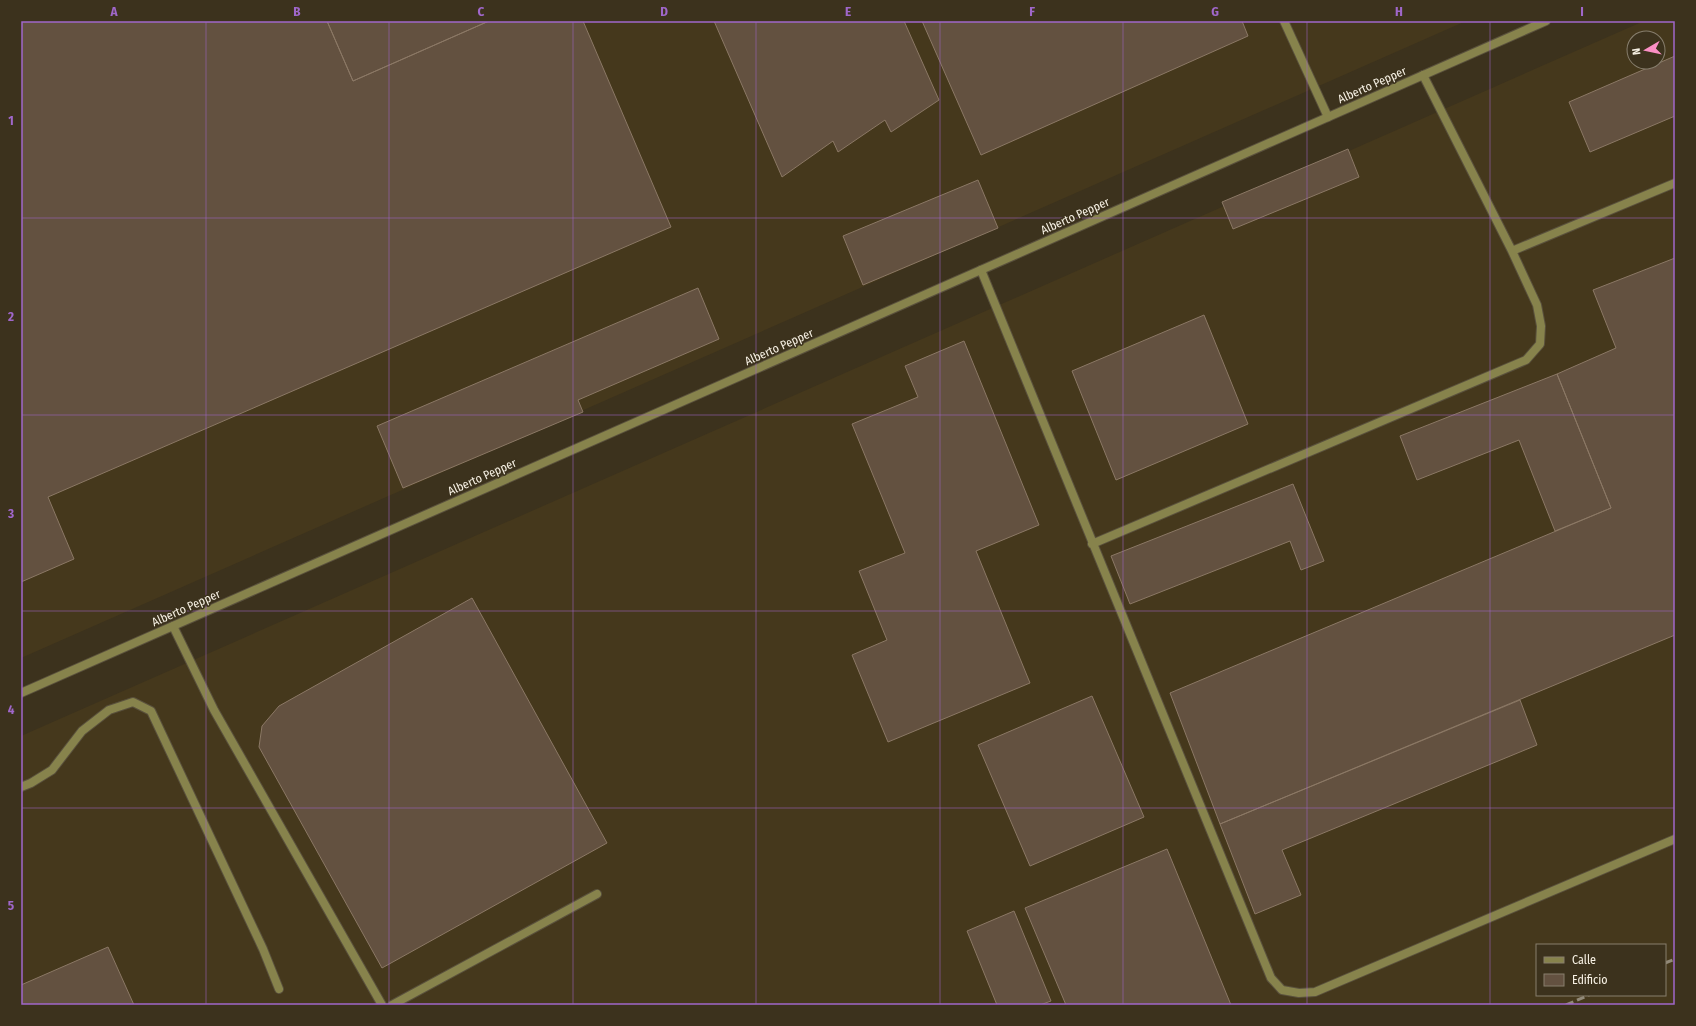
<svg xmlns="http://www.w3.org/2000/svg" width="1696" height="1026" font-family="'Fira Sans Condensed',sans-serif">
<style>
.built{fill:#45381c;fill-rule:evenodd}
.building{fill:#635140;stroke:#8b7865}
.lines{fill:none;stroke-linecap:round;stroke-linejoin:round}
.service-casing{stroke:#5a513d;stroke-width:10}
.minor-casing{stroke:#5a513d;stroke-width:10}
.service{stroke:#87834c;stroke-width:8}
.minor{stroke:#87834c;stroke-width:8}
.rail{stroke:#918978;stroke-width:3;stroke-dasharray:8 4;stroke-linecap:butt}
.grid{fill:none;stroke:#a067ca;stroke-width:1;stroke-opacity:0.55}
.labels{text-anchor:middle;stroke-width:3;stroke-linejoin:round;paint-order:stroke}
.street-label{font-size:12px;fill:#f7f1e4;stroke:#3c321d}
.neatline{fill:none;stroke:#a067ca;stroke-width:1.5}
.grid-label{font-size:13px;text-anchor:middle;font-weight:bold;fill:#a067ca}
</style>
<rect width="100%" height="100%" fill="#3c321d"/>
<!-- built -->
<path class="built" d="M21 21H1466L21 658Z
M1644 21H1675V1005H21V736ZM1634 38H1658V62H1634ZM1537 945H1665V995H1537Z"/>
<!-- building -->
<path class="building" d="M21 21H327L353 81 489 21H583L671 227 48 497 74 559 21 582Z
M327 21H489L353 81Z
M714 21H904L939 100 891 132 885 120 838 152 833 141 782 177Z
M922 21H1242L1248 36 981 155Z
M1675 56V116L1590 152 1569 102Z
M1348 149 1359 177 1233 229 1222 202Z
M978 180 998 228 863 285 843 236Z
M1675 258V635L1220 824 1170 693 1611 508 1557 374 1616 348 1593 290Z
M698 288 719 339 578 400 583 412 403 488 377 426Z
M1204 315 1248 424 1116 480 1072 371Z
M964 341 1039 525 976 551 1030 683 888 742 852 655 887 640 859 571 905 553 852 424 918 397 905 366Z
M1557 374 1611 508 1555 531 1519 440 1417 480 1400 436Z
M1293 484 1324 561 1301 570 1290 541 1130 604 1111 556Z
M472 598 607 843 382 968 259 747 262 726 279 706Z
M1092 696 1144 817 1030 866 978 745Z
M1520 700 1537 745 1282 850 1301 895 1255 914 1220 824Z
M1167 849 1231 1005H1066L1025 908Z
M1014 911 1051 1001 1040 1005H997L967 931Z
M108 947 134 1005H21V985Z"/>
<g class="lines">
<defs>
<path id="service" d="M1284 21 1328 117
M1512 251 1675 183
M981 270 1271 978 1282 990 1299 993 1315 992 1675 839
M1092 544 1526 360 1540 344 1541 326 1537 305 1512 251 1423 75
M173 626 214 710 382 1005
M21 787 31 783 52 770 82 731 109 710 133 702 151 711 263 949 279 989
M392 1005 597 894"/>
<path id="minor" d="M21 693 1546 21"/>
</defs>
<!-- service casing -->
<use href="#service" class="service-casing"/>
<!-- minor casing -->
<use href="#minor" class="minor-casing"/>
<!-- service -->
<use href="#service" class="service"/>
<!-- minor -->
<use href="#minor" class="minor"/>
<!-- rail -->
<path class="rail" d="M1665 963 1675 959
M1566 1005 1589 995"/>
</g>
<!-- grid -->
<path class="grid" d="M206 21V1005M389 21V1005M573 21V1005M756 21V1005M940 21V1005M1123 21V1005M1307 21V1005M1490 21V1005M21 218H1675M21 415H1675M21 611H1675M21 808H1675"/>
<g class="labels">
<!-- street labels -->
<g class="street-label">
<text transform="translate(1372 85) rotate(-24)" y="4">Alberto Pepper</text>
<text transform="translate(1075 216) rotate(-24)" y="4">Alberto Pepper</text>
<text transform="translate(779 347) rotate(-24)" y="4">Alberto Pepper</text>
<text transform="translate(482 477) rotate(-24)" y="4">Alberto Pepper</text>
<text transform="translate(186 608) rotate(-24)" y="4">Alberto Pepper</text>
</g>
</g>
<!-- border -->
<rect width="1696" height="1026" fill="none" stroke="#3c321d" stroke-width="44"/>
<!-- legend -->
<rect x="1536" y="944" width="130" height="52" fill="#3c321d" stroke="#877e6d"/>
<rect x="1544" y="957" width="20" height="6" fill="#87834c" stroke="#877e6d"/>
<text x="1572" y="964" font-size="12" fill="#f7f1e4">Calle</text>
<rect x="1544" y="974" width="20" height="12" fill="#635140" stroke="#877e6d"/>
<text x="1572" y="984" font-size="12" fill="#f7f1e4">Edificio</text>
<!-- north arrow -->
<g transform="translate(1646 50) rotate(261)"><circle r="19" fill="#3c321d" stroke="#877e6d"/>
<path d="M0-3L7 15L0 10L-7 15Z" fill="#fb8fc5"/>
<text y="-6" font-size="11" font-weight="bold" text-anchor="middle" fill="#f7f1e4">N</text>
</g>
<rect x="22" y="22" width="1652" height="982" class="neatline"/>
<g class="grid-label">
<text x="114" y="16">A</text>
<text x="297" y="16">B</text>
<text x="481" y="16">C</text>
<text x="664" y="16">D</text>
<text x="848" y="16">E</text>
<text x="1032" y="16">F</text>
<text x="1215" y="16">G</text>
<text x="1399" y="16">H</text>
<text x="1582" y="16">I</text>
<text x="11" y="125">1</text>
<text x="11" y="321">2</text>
<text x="11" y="518">3</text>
<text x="11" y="714">4</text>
<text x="11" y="910">5</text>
</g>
</svg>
